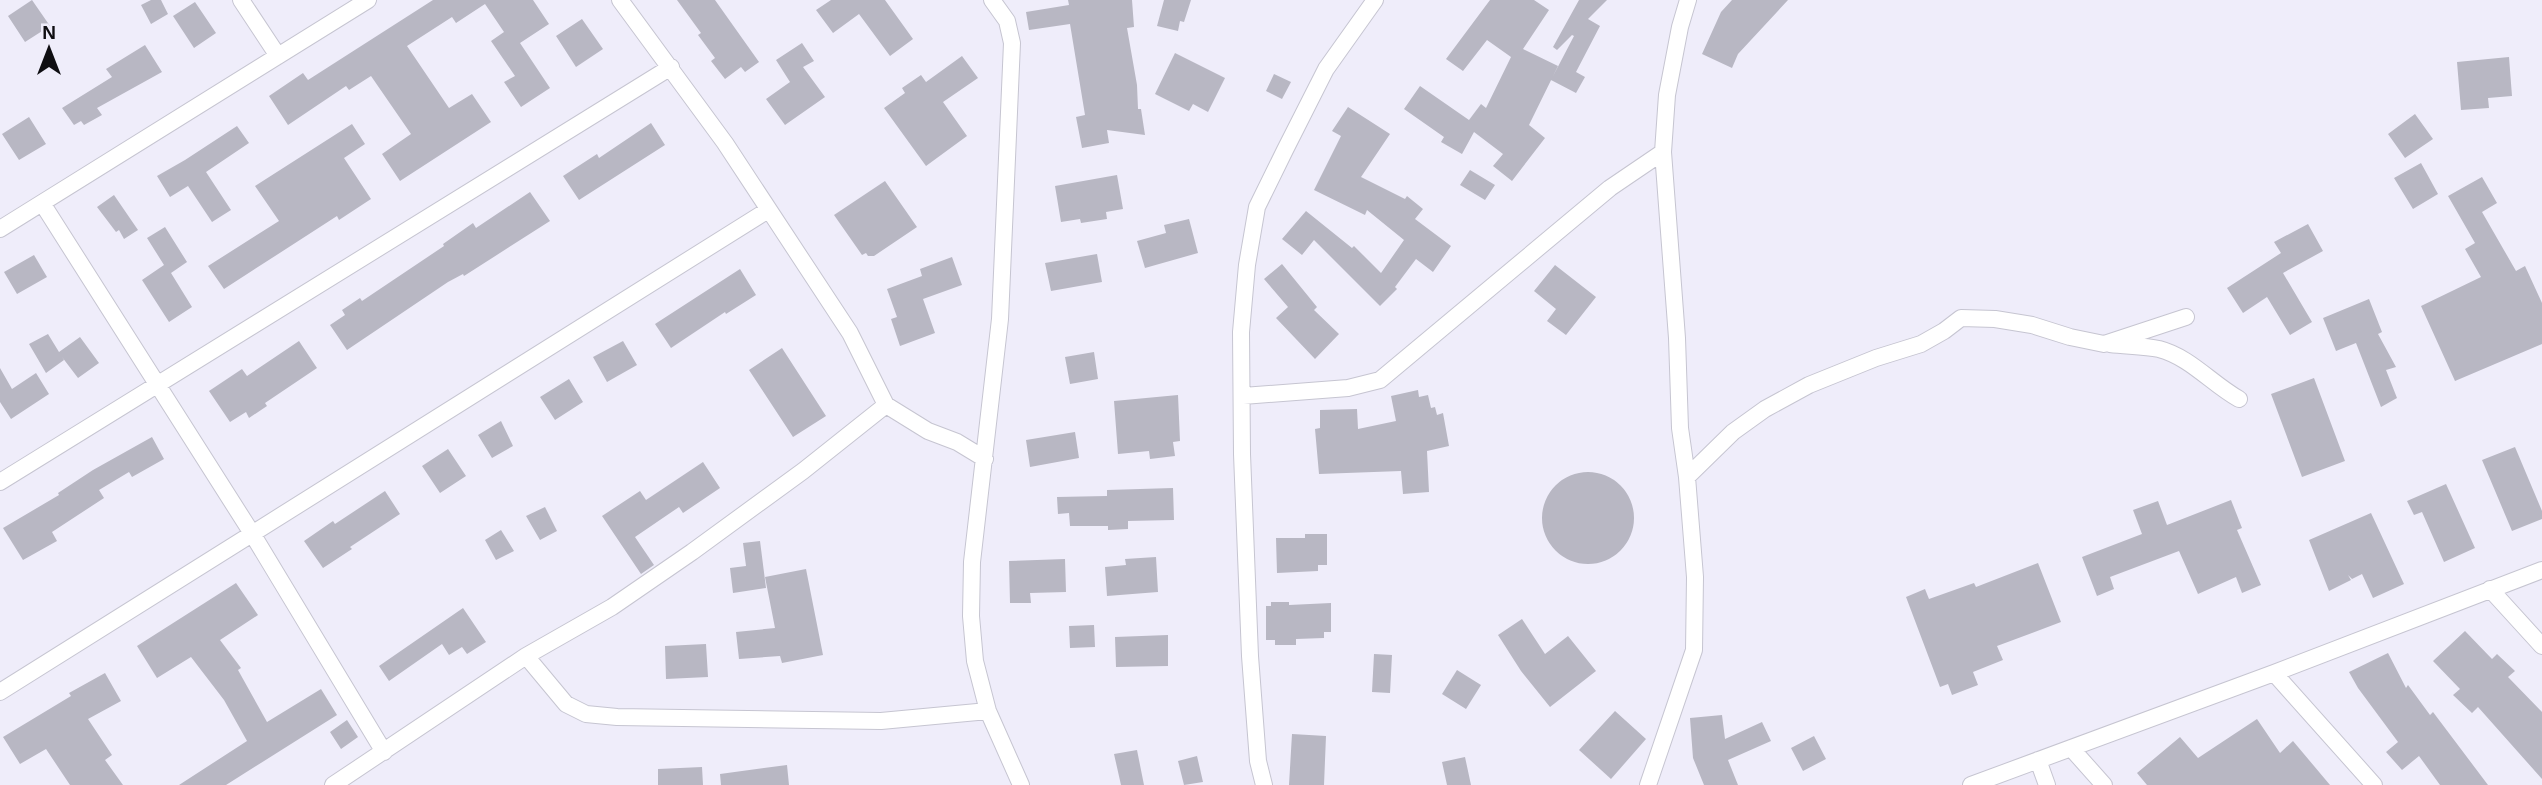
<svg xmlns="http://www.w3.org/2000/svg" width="2542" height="785" font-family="Arial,sans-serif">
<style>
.building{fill:#b8b7c3}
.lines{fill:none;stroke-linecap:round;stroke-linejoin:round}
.minor-casing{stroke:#c6c5d1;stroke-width:18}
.minor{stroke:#fff;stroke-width:16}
</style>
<rect width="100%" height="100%" fill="#efedfa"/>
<!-- building -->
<path class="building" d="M32 0 50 26 25 42 8 16Z
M151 0H161L168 14 151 24 141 5Z
M433 0H533L549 24 520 43 550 88 521 107 504 82 515 76 491 41 504 32 485 4 456 23 452 17 407 46 449 108 472 94 491 122 400 181 382 154 411 134 371 76 349 90 346 86 288 125 269 96 303 73 308 80Z
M677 0H715L759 62 745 72 741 67 725 79 711 61 715 58 698 35 701 33Z
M831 0H885L913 39 890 56 859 14 833 33 816 10Z
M1068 0H1132L1134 27 1127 28 1137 85 1138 109H1141L1145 135 1107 130 1109 143 1082 148 1076 117 1085 115 1070 24 1029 30 1026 12 1069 5Z
M1164 0H1191L1184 22 1180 21 1178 31 1157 26Z
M1490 0H1534L1549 10 1523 49 1558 66 1529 125 1545 138 1512 181 1493 166 1503 154 1474 132 1462 154 1441 142 1444 137 1404 109 1420 86 1469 120 1481 104 1486 108 1511 57 1487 40 1463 71 1446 59Z
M1579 0H1607L1588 19 1600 26 1576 72 1585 77 1576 93 1551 80 1574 36 1572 35 1557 50 1553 47Z
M1732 0H1788L1738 54 1732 68 1702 54 1721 12Z
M195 2 216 33 194 48 173 16Z
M582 19 603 49 576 67 556 36Z
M802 43 814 61 803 67 825 97 785 125 766 99 790 82 776 60Z
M145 45 162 72 97 108 102 115 84 125 81 121 74 125 62 108 112 77 106 69Z
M1175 53 1225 78 1208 112 1193 104 1189 111 1155 94Z
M962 56 978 78 943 102 967 136 926 166 884 108 905 93 902 88 921 75 926 82Z
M2509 57 2512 96 2488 98 2489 108 2461 110 2457 62Z
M1274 74 1291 82 1282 99 1266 91Z
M1348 107 1390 134 1361 177 1405 199 1407 196 1423 209 1415 219 1451 246 1433 272 1416 259 1395 287 1397 289 1380 306 1314 240 1302 255 1282 239 1306 211 1352 248 1354 246 1381 273 1404 240 1367 210 1365 215 1314 190 1341 136 1332 131Z
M2415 114 2433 139 2405 158 2388 134Z
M29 117 46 144 19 160 2 134Z
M651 123 665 145 579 200 563 176 597 154 599 158Z
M352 124 365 144 344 158 371 199 339 220 337 216 224 289 208 266 279 221 255 186Z
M237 126 249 143 206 172 231 210 212 222 188 186 170 197 157 176 185 160Z
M2421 163 2438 194 2413 209 2394 178Z
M1470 170 1495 185 1485 200 1460 185Z
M1117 175 1123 209 1106 212 1107 219 1081 223 1080 219 1061 222 1055 186Z
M2482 177 2497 203 2482 212 2516 271 2525 266 2542 303V344L2455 381 2421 306 2481 277 2465 249 2475 243 2448 196Z
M885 181 917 227 874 256H868L866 253 862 255 834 215Z
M530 192 550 221 464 276 463 274 448 282 347 350 330 325 345 315 342 310 360 298 362 301 444 246 443 244 473 223 476 228Z
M114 195 138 230 124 239 119 230 116 232 97 207Z
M1189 219 1198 253 1145 268 1137 241 1166 233 1164 225Z
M2308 224 2323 251 2283 273 2312 322 2290 335 2267 297 2243 313 2227 288 2281 253 2274 242Z
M165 227 187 262 171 273 192 307 169 322 142 280 164 265 147 238Z
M1097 254 1102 282 1051 291 1045 263Z
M34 255 47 277 17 294 4 272Z
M952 257 962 285 923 299 935 333 900 346 891 319 897 317 887 289 922 276 920 269Z
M1282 264 1317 307 1314 310 1339 334 1315 359 1276 318 1288 307 1264 279Z
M1555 265 1596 297 1566 335 1547 321 1556 309 1534 291Z
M740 269 756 295 726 314 725 312 671 348 655 324Z
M2369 299 2382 332 2378 334 2396 367 2386 370 2397 398 2381 407 2356 343 2336 351 2323 318Z
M48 334 59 352 80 337 99 363 78 378 62 357 64 360 46 373 29 344Z
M299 341 317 368 265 403 267 406 249 418 246 412 230 422 209 391 242 369 247 376Z
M623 341 637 365 607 382 593 357Z
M782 348 826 416 793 437 749 370Z
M1094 352 1098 379 1070 384 1065 357Z
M0 368 12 389 36 373 49 394 11 419 0 402Z
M2314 378 2345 461 2302 477 2271 394Z
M569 379 583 402 555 420 540 397Z
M1418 390 1419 397 1428 395 1431 408 1435 407 1437 415 1443 413 1449 446 1427 451 1429 492 1403 494 1401 471 1319 474 1315 429 1320 428V410L1357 409 1358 429 1396 421 1391 396Z
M1178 395 1180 441 1173 442 1175 456 1150 459 1149 451 1118 454 1114 401Z
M501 421 513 446 492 458 478 435Z
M1075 432 1079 458 1030 467 1026 440Z
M152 437 164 459 132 477 129 472 99 490 104 498 52 532 57 541 23 560 3 528 59 495 58 493 93 470Z
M2515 447 2542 511V519L2512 531 2482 460Z
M448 449 466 476 440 493 422 466Z
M703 462 720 488 683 513 679 507 635 537 654 565 641 574 602 516 640 491 646 500Z
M1542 518a46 46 0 1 1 92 0a46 46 0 1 1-92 0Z
M2446 484 2475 548 2444 562 2422 512 2414 515 2407 501Z
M1173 488 1174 520 1128 521V529L1108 530V526H1070L1069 513 1058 514 1057 497 1107 496V490Z
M385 491 400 514 350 547 352 549 323 568 304 541 333 521 335 524Z
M2231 500 2242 528 2237 530 2261 585 2242 593 2236 577 2198 594 2179 551 2110 577 2114 589 2097 596 2082 557 2142 534 2133 510 2158 501 2167 525Z
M545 507 557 531 540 540 526 516Z
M2371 513 2404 584 2373 598 2362 574 2352 579 2348 575 2351 580 2329 591 2309 540Z
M501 530 514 551 496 560 485 540Z
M1305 534H1327V565H1318V571L1277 573 1276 538H1305Z
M760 541 766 588 733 593 730 568 746 566 743 543Z
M1156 557 1158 592 1107 596 1105 567 1126 565 1125 559Z
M1065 559 1066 592 1030 593 1031 603H1010L1009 561Z
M2038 563 2061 622 1997 646 2003 660 1973 672 1978 685 1952 695 1948 684 1940 687 1906 597 1925 589 1929 599 1974 583 1976 587Z
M806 569 823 655 782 663 780 656 739 659 736 632 775 628 765 577Z
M236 583 258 615 220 640 241 668 238 670 267 722 321 689 337 715 226 785H179L247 741 224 700 191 657 157 678 137 646Z
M1271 602H1289V605L1331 603V632H1324V638L1296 639V645H1275V640H1266V606H1271Z
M463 608 486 642 467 654 462 647 449 655 442 644 389 681 379 666Z
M1522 619 1545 654 1568 636 1596 671 1550 707 1521 671 1498 635Z
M1094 625 1095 647 1070 648 1069 626Z
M2465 631 2492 659 2497 654 2515 671 2508 677 2542 712V779L2478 707 2472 713 2453 695 2460 689 2433 661Z
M1168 635V666L1116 667 1115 637Z
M706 644 708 677 666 679 665 646Z
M2388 653 2406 688 2408 685 2430 715 2433 712 2488 785H2440L2419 756 2402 770 2386 752 2398 742 2358 688 2349 672Z
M1374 654 1392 655 1390 693 1372 692Z
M1457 670 1481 685 1466 709 1442 694Z
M105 673 121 701 88 719 112 755 105 760 123 785H70L46 749 20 764 3 737 71 696 69 693Z
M1615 711 1646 739 1611 779 1579 750Z
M1722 715 1725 739 1762 722 1771 741 1728 760 1738 785H1704L1693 758 1690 718Z
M2257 719 2280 753 2293 741 2330 785H2147L2137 773 2180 737 2198 758Z
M347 720 358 737 341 749 330 732Z
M1292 734 1326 736 1324 785H1289Z
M1814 736 1826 759 1803 771 1791 748Z
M1137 750 1144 785H1121L1114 754Z
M1197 756 1203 782 1184 785 1178 761Z
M1465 757 1471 785H1447L1442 762Z
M787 765 789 785H721L720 774Z
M702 767 703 785H658V769Z"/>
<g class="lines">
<defs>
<path id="minor" d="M241 0 278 56
M620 0 725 143 850 333 886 405 928 431 957 442 985 459
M992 0 1007 21 1012 43 1000 319 972 562 971 616 975 661 988 711 1021 785
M42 203 253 535 384 752
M0 229 368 0
M2110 344C2126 346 2144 346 2159 349 2190 357 2212 384 2239 399
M1243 396 1348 388 1380 380 1610 188 1663 152
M1687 477 1733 432 1765 409 1809 385 1876 358 1921 344 1944 331 1961 318 1995 319 2032 325 2070 337 2104 344 2186 317
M0 482 671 67
M2490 589 2542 646
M526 656 566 704 586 714 617 717 881 721 988 711
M2274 673 2374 785
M0 692 768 210
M2071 748 2104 785
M2038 760 2047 785
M333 785 526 656 612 607 692 552 803 471 886 405
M1264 785 1258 761 1250 656 1242 454 1241 332 1247 265 1257 207 1285 150 1326 69 1375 0
M1648 785 1694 650 1695 577 1687 477 1680 428 1677 338 1663 152 1667 95 1680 27 1688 0
M1971 785 2274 673 2542 570"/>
</defs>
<!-- minor casing -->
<use href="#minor" class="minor-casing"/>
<!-- minor -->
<use href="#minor" class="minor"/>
</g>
<!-- north arrow -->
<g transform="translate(49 49)" stroke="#efedfa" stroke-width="5" paint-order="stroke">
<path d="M0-5L12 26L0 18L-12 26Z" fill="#0f0e12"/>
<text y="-10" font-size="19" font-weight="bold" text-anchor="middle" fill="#0f0e12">N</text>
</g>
</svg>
